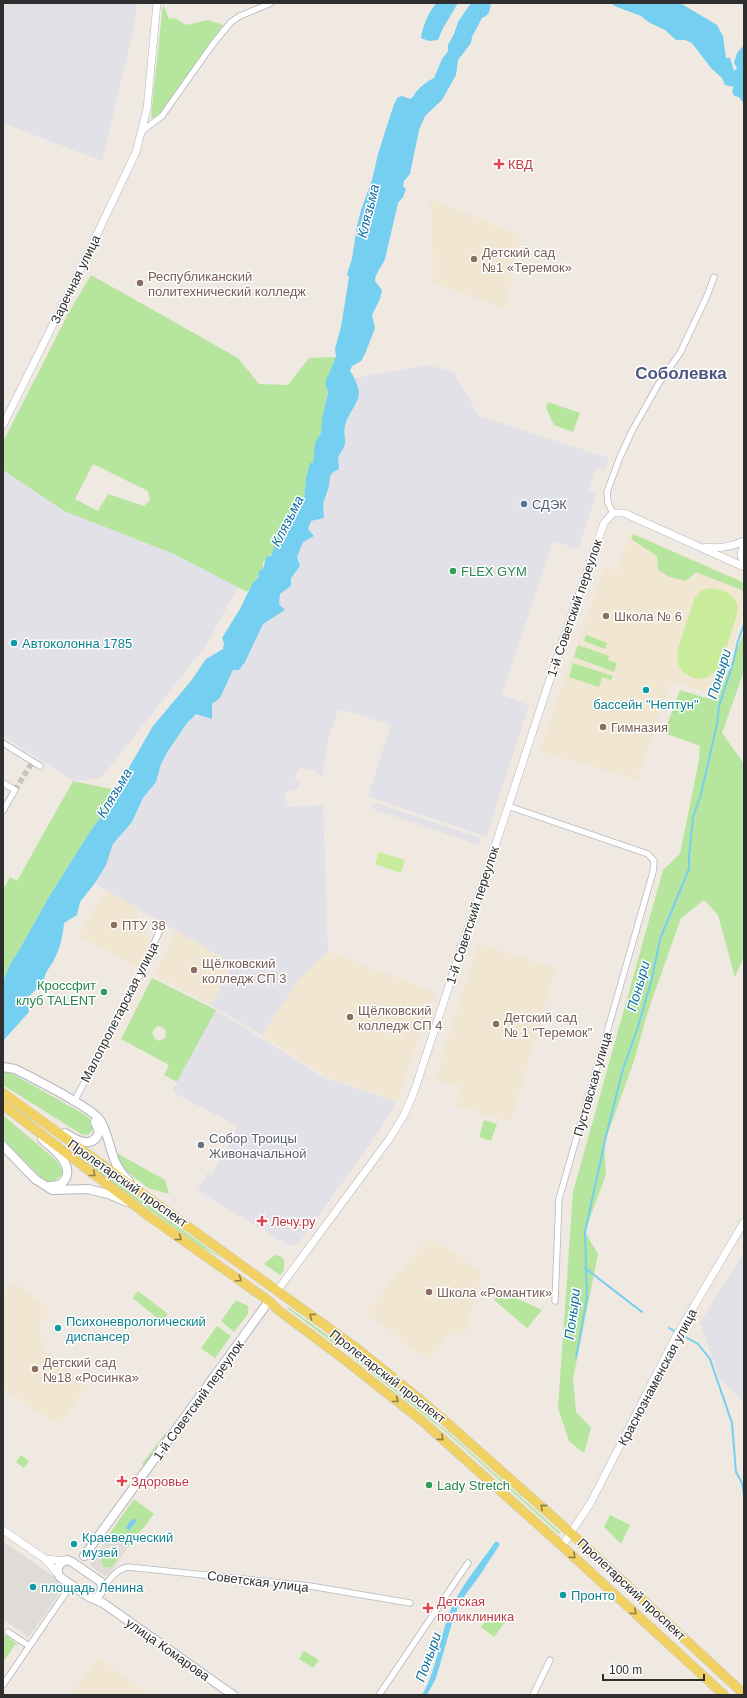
<svg xmlns="http://www.w3.org/2000/svg" width="747" height="1698" font-family="Helvetica,sans-serif">
<style>
.industrial{fill:#e3e1e8}
.education{fill:#f0e6d1}
.green{fill:#b6e59e;fill-rule:evenodd}
.pitch{fill:#c9ec9a}
.plaza{fill:#dfdcd8;fill-rule:evenodd}
.water{fill:#75cff0}
.lines{fill:none;stroke-linecap:round;stroke-linejoin:round}
.stream{stroke:#75cff0;stroke-width:2}
.minor-tunnel{stroke:#c8c4bd;stroke-width:5.5;stroke-dasharray:5.5 3;stroke-linecap:butt}
.minor-casing{stroke:#b4b7c1;stroke-width:7}
.tertiary-casing{stroke:#b4b7c1;stroke-width:8}
.secondary-casing{stroke:#b4b7c1;stroke-width:10}
.primary-casing{stroke:#c9c9c9;stroke-width:10}
.minor{stroke:#fff;stroke-width:5.5}
.tertiary{stroke:#fff;stroke-width:7}
.secondary{stroke:#fff;stroke-width:8}
.primary{stroke:#f2d163;stroke-width:9}
.oneway{stroke:#908048}
.health-dot{fill:#e0444e;stroke:#fff;stroke-width:1.5}
.education-dot{fill:#8d6e63;stroke:#fff;stroke-width:1.5}
.service-dot{fill:#5c6f8a;stroke:#fff;stroke-width:1.5}
.leisure-dot{fill:#2e9e5b;stroke:#fff;stroke-width:1.5}
.culture-dot{fill:#0f9aa8;stroke:#fff;stroke-width:1.5}
.worship-dot{fill:#6b7280;stroke:#fff;stroke-width:1.5}
.labels{text-anchor:middle;stroke-width:3;stroke-linejoin:round;paint-order:stroke}
.health-label{font-size:13px;fill:#be3a42;stroke:#fff;text-anchor:start}
.education-label{font-size:13px;fill:#785e54;stroke:#fff;text-anchor:start}
.street-label{font-size:13px;fill:#2e2e2e;stroke:#fff}
.service-label{font-size:13px;fill:#4e5e75;stroke:#fff;text-anchor:start}
.leisure-label{font-size:13px;fill:#27864d;stroke:#fff;text-anchor:start}
.culture-label{font-size:13px;fill:#0d838f;stroke:#fff;text-anchor:start}
.worship-label{font-size:13px;fill:#5b616d;stroke:#fff;text-anchor:start}
.water-label{font-size:14px;font-style:italic;fill:#0d6fa3;stroke:#fff}
.district-label{font-size:17px;font-weight:bold;fill:#4d5680;stroke:#fff}
</style>
<rect width="100%" height="100%" fill="#efe9e1"/>
<!-- industrial -->
<path class="industrial" d="M3 3H137L135 23 102 161 3 123Z
M429 365 454 373 479 416 609 458 605 470 597 467 589 490 597 493 578 549 553 541 502 695 529 705 486 837 368 796 391 725 339 709 328 738 322 778 314 771 301 767 294 779 300 783 294 792 289 789 284 796 289 807 323 805 328 951 297 982 262 1035 211 1005 233 964 95 883 106 865 113 844 120 837 143 798 156 782 161 764 168 751 187 723 196 714 220 698 233 670 253 641 263 624 285 610 279 604 280 594 291 586V578L300 566 297 557 298 552 311 521 324 518 323 504 330 476 345 444 343 436 344 426 357 400 359 393 355 384V378Z
M3 470 64 511 174 554 238 587 205 647 101 778 73 781 3 736Z
M373 802 481 838 479 845 371 808Z
M216 1010 325 1078 396 1102 380 1130 299 1243 290 1246 198 1191 207 1173 212 1175 238 1126 172 1092Z
M743 1254H744V1403L720 1379 700 1323Z"/>
<!-- education -->
<path class="education" d="M430 198 521 236 505 309 434 283Z
M630 532 744 581V613L715 695 671 682 637 780 539 751 605 565 617 570Z
M105 889 136 907V913L151 944 139 969 79 937Z
M176 930 233 964 211 1005 154 975Z
M478 943 556 968 511 1122 456 1106 461 1088 435 1080Z
M328 951 435 992 397 1101 325 1076 262 1035 297 982Z
M429 1237 482 1272 465 1334 449 1335 429 1361 365 1312Z
M12 1281 51 1310 39 1326 41 1339 46 1350 88 1387 58 1425 3 1389V1293Z
M98 1657 150 1695H71Z"/>
<!-- green -->
<path class="green" d="M163 4 169 19 175 18 186 25 208 20 223 25 160 115 154 118 151 117Z
M91 275 238 358 259 384 288 385 309 358 336 357 330 373 321 433 318 438 313 463 310 464 306 478 304 499 299 506 293 509 286 527 280 530C277 544 275 553 263 562V569L247 592 174 554 64 511 3 470V442L69 312ZM93 464 148 491 150 500 144 506 108 494 98 511 75 499Z
M548 402 580 413 573 432 554 425 546 408Z
M633 534 744 583V591L696 572 686 581 670 577 658 570 657 556 631 539Z
M744 632V671L722 733 744 764 743 806 744 809V956L735 977 718 915 704 900 681 918 648 1011 634 1061 604 1144 606 1174 585 1232 598 1254 573 1379 576 1412 591 1428 584 1453 569 1441 558 1408 573 1192 663 870 680 854 699 760 700 746 664 733 680 690 716 701Z
M586 635 607 643 605 649 584 641Z
M578 645 609 656 608 660 617 663 614 672 574 657Z
M573 663 613 676 611 680 602 677 599 687 569 677Z
M73 781 116 790 108 808 91 830 49 897 18 952 10 964 3 982V890L10 877 17 881Z
M152 978 216 1010 177 1082 164 1075 169 1065 121 1039ZM158 1026 164 1028 166 1032 165 1038 160 1041 155 1039 152 1033 154 1029Z
M3 1071 13 1074 82 1113C88 1117 95 1122 93 1130L88 1135 81 1134 3 1085Z
M3 1115 57 1161 62 1170V1175L56 1180 48 1182 43 1179 3 1139Z
M484 1120 497 1124 491 1141 479 1137Z
M113 1151 165 1180 169 1194 148 1188 125 1170 120 1166Z
M77 1154 224 1260 198 1245 76 1156Z
M275 1255 280 1256 284 1260V1270L280 1275 264 1264Z
M138 1291 168 1314 162 1322 133 1298Z
M500 1291 542 1310 527 1328 494 1300Z
M236 1300 248 1306V1314L234 1332 221 1321Z
M288 1307 337 1342 336 1345 287 1308Z
M217 1326 231 1336 215 1358 201 1348Z
M350 1352 449 1433 561 1533 559 1534 448 1434 349 1354Z
M167 1431 165 1436 144 1466 142 1464Z
M21 1455 29 1461 24 1468 16 1462Z
M134 1499 154 1514 129 1546 110 1533Z
M610 1515 630 1525 621 1544 604 1527Z
M114 1549 119 1553V1558L112 1567 104 1568 102 1564V1559L109 1550Z
M492 1612 505 1622 494 1637 481 1627Z
M6 1635 18 1645H15L3 1662V1636Z
M304 1651 319 1660 313 1668 299 1659Z"/>
<!-- pitch -->
<path class="pitch" d="M710 588C724 590 738 594 738 611L720 667 707 678 696 679 684 673 679 666 677 655 679 645 695 598 702 590Z
M379 852 405 860 401 873 375 864Z"/>
<!-- plaza -->
<path class="plaza" d="M110 1533 129 1546 110 1573 106 1576 93 1568 90 1564ZM114 1549 119 1552V1558L112 1567 104 1568 102 1564V1559L109 1550Z
M3 1541 65 1585 29 1637 3 1619Z"/>
<!-- water -->
<path class="water" d="M437 3H458L443 28 438 40 429 41 421 38C422 28 429 10 437 3Z
M471 3H491C489 11 491 14 482 18L472 37 471 43 458 60 456 75 442 100 425 116 419 130 410 174 404 181 403 186 406 189 403 197 398 203 385 259C382 266 375 274 375 281L382 290 380 299 372 315 375 328 365 354 361 361 352 366 350 371C354 376 359 387 359 394 358 404 347 415 345 426 343 432 346 438 345 444 344 449 339 453 338 459 338 464 340 465 338 470L333 472 330 476 329 486 323 504 324 518 311 521 308 529 314 536 303 542 297 557 300 566 291 578V586L280 594 279 604 285 610 263 624 245 662 239 670H233L220 698 212 704V719L196 714 187 723 168 751 161 764 156 782 143 798 132 822 113 844 106 865 95 883 80 902 77 915 64 923C63 936 60 948 54 960 50 968 44 972 44 982L27 998 29 1012 3 1041V982L10 964 18 952 49 897 91 830 108 808 116 790 153 726 191 681 206 659 223 649 224 643 222 638 240 609 253 582 258 578 259 571 263 569 266 557 271 556 280 530 286 527 293 509 299 506 304 499 306 478 310 463H313L315 443 321 433 322 419 328 392 325 383 336 357 335 349 341 327 349 277 347 274 352 259 357 226 361 210 372 180 378 154 393 107 397 98 402 96 410 99C414 97 414 94 417 91 421 86 428 81 434 78L442 59 448 51V45L454 34 458 22Z
M610 3H680L717 25 723 36 726 58H730L734 71 737 68 734 63 737 53 744 45V104L739 97 734 96 732 90 734 87 725 85 722 78 711 68 692 43 685 40H676L665 30 650 23 641 16 617 7Z
M132 1519H135L136 1522 128 1531 126 1527Z
M496 1541 500 1544 480 1575 460 1602 452 1623 436 1678 427 1695H422C435 1674 440 1640 448 1616 458 1589 479 1565 496 1541Z"/>
<g class="lines">
<!-- stream -->
<path class="stream" d="M585 1268 642 1312
M669 1328 676 1332
M680 1334 698 1344 710 1359 732 1423 736 1472 742 1483 744 1495
M576 1358 587 1298 585 1232 606 1136 623 1069 638 1027 652 978 660 939 689 869V856L693 817 701 794 717 724 719 706 733 663 738 641 744 624
M744 1507V1510"/>
<!-- minor-tunnel -->
<path class="minor-tunnel" d="M15 790 33 761"/>
<defs>
<path id="minor" d="M142 131 162 116 213 44 231 22 240 16 271 3
M613 513 608 503 607 492 620 457 632 431 659 383 680 353 707 296 714 277
M3 743 40 766
M3 783 15 790 3 811
M508 806 648 854 654 861 653 872 559 1199 555 1301
M74 1102 142 971 163 923
M103 1588C110 1579 116 1569 128 1567L310 1586 410 1603
M8 1632 29 1646
M3 1685 71 1585
M379 1695 468 1563
M533 1695 550 1660"/>
<path id="tertiary" d="M3 425 82 266 136 152 147 109 157 3
M744 544 741 555 744 563
M706 547C720 549 731 547 744 541
M277 1291 390 1138 404 1115 414 1092 563 640 604 523 613 513H624L744 567
M3 1530 45 1559 58 1574
M562 1546 590 1504 675 1338 744 1222
M45 1559 65 1561"/>
<path id="secondary" d="M3 1067 15 1069 27 1075C42 1083 92 1108 100 1120 113 1142 108 1161 129 1181
M65 1133C76 1140 93 1150 99 1132L95 1122
M42 1139C52 1148 76 1165 64 1181 61 1185 56 1186 50 1186
M3 1146 35 1179 52 1190 88 1189 108 1194 127 1202
M84 1556 269 1301
M67 1560 72 1562 101 1582 102 1589C100 1595 96 1600 89 1597L60 1577C55 1570 59 1562 67 1560Z
M89 1597 103 1603 233 1695"/>
<path id="primary" d="M3 1093 355 1347 417 1397 445 1421 561 1524 744 1694
M3 1105 150 1217 269 1301 278 1310 345 1360 421 1420 562 1546 724 1695"/>
</defs>
<!-- minor casing -->
<use href="#minor" class="minor-casing"/>
<!-- tertiary casing -->
<use href="#tertiary" class="tertiary-casing"/>
<!-- secondary casing -->
<use href="#secondary" class="secondary-casing"/>
<!-- primary casing -->
<use href="#primary" class="primary-casing"/>
<!-- minor -->
<use href="#minor" class="minor"/>
<!-- tertiary -->
<use href="#tertiary" class="tertiary"/>
<!-- secondary -->
<use href="#secondary" class="secondary"/>
<!-- primary -->
<use href="#primary" class="primary"/>
</g>
<!-- one-way arrows -->
<defs><path id="oneway-chevron" d="M-2-3.5L2.5 0L-2 3.5" fill="none" stroke-width="1.6" stroke-linecap="round" stroke-linejoin="round"/></defs>
<g class="oneway">
<use href="#oneway-chevron" transform="translate(93 1174) rotate(38)"/>
<use href="#oneway-chevron" transform="translate(179 1238) rotate(36)"/>
<use href="#oneway-chevron" transform="translate(239 1279) rotate(35)"/>
<use href="#oneway-chevron" transform="translate(312 1316) rotate(-144)"/>
<use href="#oneway-chevron" transform="translate(396 1400) rotate(38)"/>
<use href="#oneway-chevron" transform="translate(441 1438) rotate(41)"/>
<use href="#oneway-chevron" transform="translate(543 1507) rotate(-139)"/>
<use href="#oneway-chevron" transform="translate(573 1556) rotate(43)"/>
<use href="#oneway-chevron" transform="translate(634 1612) rotate(43)"/>
</g>
<!-- markers -->
<g class="health-dot">
<path d="M497 158h4v4h4v4h-4v4h-4v-4h-4v-4h4z"/>
<path d="M260 1215h4v4h4v4h-4v4h-4v-4h-4v-4h4z"/>
<path d="M120 1475h4v4h4v4h-4v4h-4v-4h-4v-4h4z"/>
<path d="M426 1602h4v4h4v4h-4v4h-4v-4h-4v-4h4z"/>
</g>
<g class="education-dot">
<circle cx="474" cy="259" r="4"/>
<circle cx="140" cy="283" r="4"/>
<circle cx="606" cy="616" r="4"/>
<circle cx="603" cy="727" r="4"/>
<circle cx="114" cy="925" r="4"/>
<circle cx="194" cy="970" r="4"/>
<circle cx="350" cy="1017" r="4"/>
<circle cx="496" cy="1024" r="4"/>
<circle cx="429" cy="1292" r="4"/>
<circle cx="35" cy="1369" r="4"/>
</g>
<circle class="service-dot" cx="524" cy="504" r="4"/>
<g class="leisure-dot">
<circle cx="453" cy="571" r="4"/>
<circle cx="104" cy="992" r="4"/>
<circle cx="429" cy="1485" r="4"/>
</g>
<g class="culture-dot">
<circle cx="14" cy="643" r="4"/>
<circle cx="646" cy="690" r="4"/>
<circle cx="58" cy="1328" r="4"/>
<circle cx="74" cy="1544" r="4"/>
<circle cx="33" cy="1587" r="4"/>
<circle cx="563" cy="1595" r="4"/>
</g>
<circle class="worship-dot" cx="201" cy="1145" r="4"/>
<g class="labels">
<!-- health labels -->
<g class="health-label">
<text x="508" y="169">КВД</text>
<text x="271" y="1226">Лечу.ру</text>
<text x="131" y="1486">Здоровье</text>
<text x="437" y="1606">Детская<tspan x="437" dy="15">поликлиника</tspan></text>
</g>
<!-- education labels -->
<g class="education-label">
<text x="482" y="257">Детский сад<tspan x="482" dy="15">№1 «Теремок»</tspan></text>
<text x="148" y="281">Республиканский<tspan x="148" dy="15">политехнический колледж</tspan></text>
<text x="614" y="621">Школа № 6</text>
<text x="611" y="732">Гимназия</text>
<text x="122" y="930">ПТУ 38</text>
<text x="202" y="968">Щёлковский<tspan x="202" dy="15">колледж СП 3</tspan></text>
<text x="358" y="1015">Щёлковский<tspan x="358" dy="15">колледж СП 4</tspan></text>
<text x="504" y="1022">Детский сад<tspan x="504" dy="15">№ 1 "Теремок"</tspan></text>
<text x="437" y="1297">Школа «Романтик»</text>
<text x="43" y="1367">Детский сад<tspan x="43" dy="15">№18 «Росинка»</tspan></text>
</g>
<!-- street labels -->
<g class="street-label">
<text transform="translate(75 279) rotate(-64)" y="5">Заречная улица</text>
<text transform="translate(574 608) rotate(-71)" y="5">1-й Советский переулок</text>
<text transform="translate(472 915) rotate(-72)" y="5">1-й Советский переулок</text>
<text transform="translate(119 1012) rotate(-63)" y="5">Малопролетарская улица</text>
<text transform="translate(592 1084) rotate(-74)" y="5">Пустовская улица</text>
<text transform="translate(128 1183) rotate(35)" y="5">Пролетарский проспект</text>
<text transform="translate(388 1376) rotate(38)" y="5">Пролетарский проспект</text>
<text transform="translate(657 1377) rotate(-62)" y="5">Краснознаменская улица</text>
<text transform="translate(198 1400) rotate(-54)" y="5">1-й Советский переулок</text>
<text transform="translate(258 1581) rotate(7)" y="5">Советская улица</text>
<text transform="translate(632 1589) rotate(43)" y="5">Пролетарский проспект</text>
<text transform="translate(168 1649) rotate(35)" y="5">улица Комарова</text>
</g>
<!-- service labels -->
<g class="service-label">
<text x="532" y="509">СДЭК</text>
</g>
<!-- leisure labels -->
<g class="leisure-label">
<text x="461" y="576">FLEX GYM</text>
<text x="96" y="990" text-anchor="end">Кроссфит<tspan x="96" dy="15">клуб TALENT</tspan></text>
<text x="437" y="1490">Lady Stretch</text>
</g>
<!-- culture labels -->
<g class="culture-label">
<text x="22" y="648">Автоколонна 1785</text>
<text x="646" y="709" text-anchor="middle">бассейн "Нептун"</text>
<text x="66" y="1326">Психоневрологический<tspan x="66" dy="15">диспансер</tspan></text>
<text x="82" y="1542">Краеведческий<tspan x="82" dy="15">музей</tspan></text>
<text x="41" y="1592">площадь Ленина</text>
<text x="571" y="1600">Пронто</text>
</g>
<!-- worship labels -->
<g class="worship-label">
<text x="209" y="1143">Собор Троицы<tspan x="209" dy="15">Живоначальной</tspan></text>
</g>
<!-- water labels -->
<g class="water-label">
<text transform="translate(368 211) rotate(-76)" y="5">Клязьма</text>
<text transform="translate(287 521) rotate(-63)" y="5">Клязьма</text>
<text transform="translate(719 674) rotate(-73)" y="5">Поныри</text>
<text transform="translate(114 793) rotate(-59)" y="5">Клязьма</text>
<text transform="translate(638 986) rotate(-74)" y="5">Поныри</text>
<text transform="translate(572 1314) rotate(-83)" y="5">Поныри</text>
<text transform="translate(428 1657) rotate(-70)" y="5">Поныри</text>
</g>
<!-- district labels -->
<g class="district-label">
<text x="681" y="379">Соболевка</text>
</g>
</g>
<!-- border -->
<rect width="747" height="1698" fill="none" stroke="#2e2e2e" stroke-width="8"/>
<!-- scale -->
<path d="M603 1674v6h101v-6" fill="none" stroke="#2e2e2e" stroke-width="2"/>
<text x="609" y="1674" font-size="12" fill="#2e2e2e" stroke="#ffffff" stroke-width="3" paint-order="stroke">100 m</text>
</svg>
